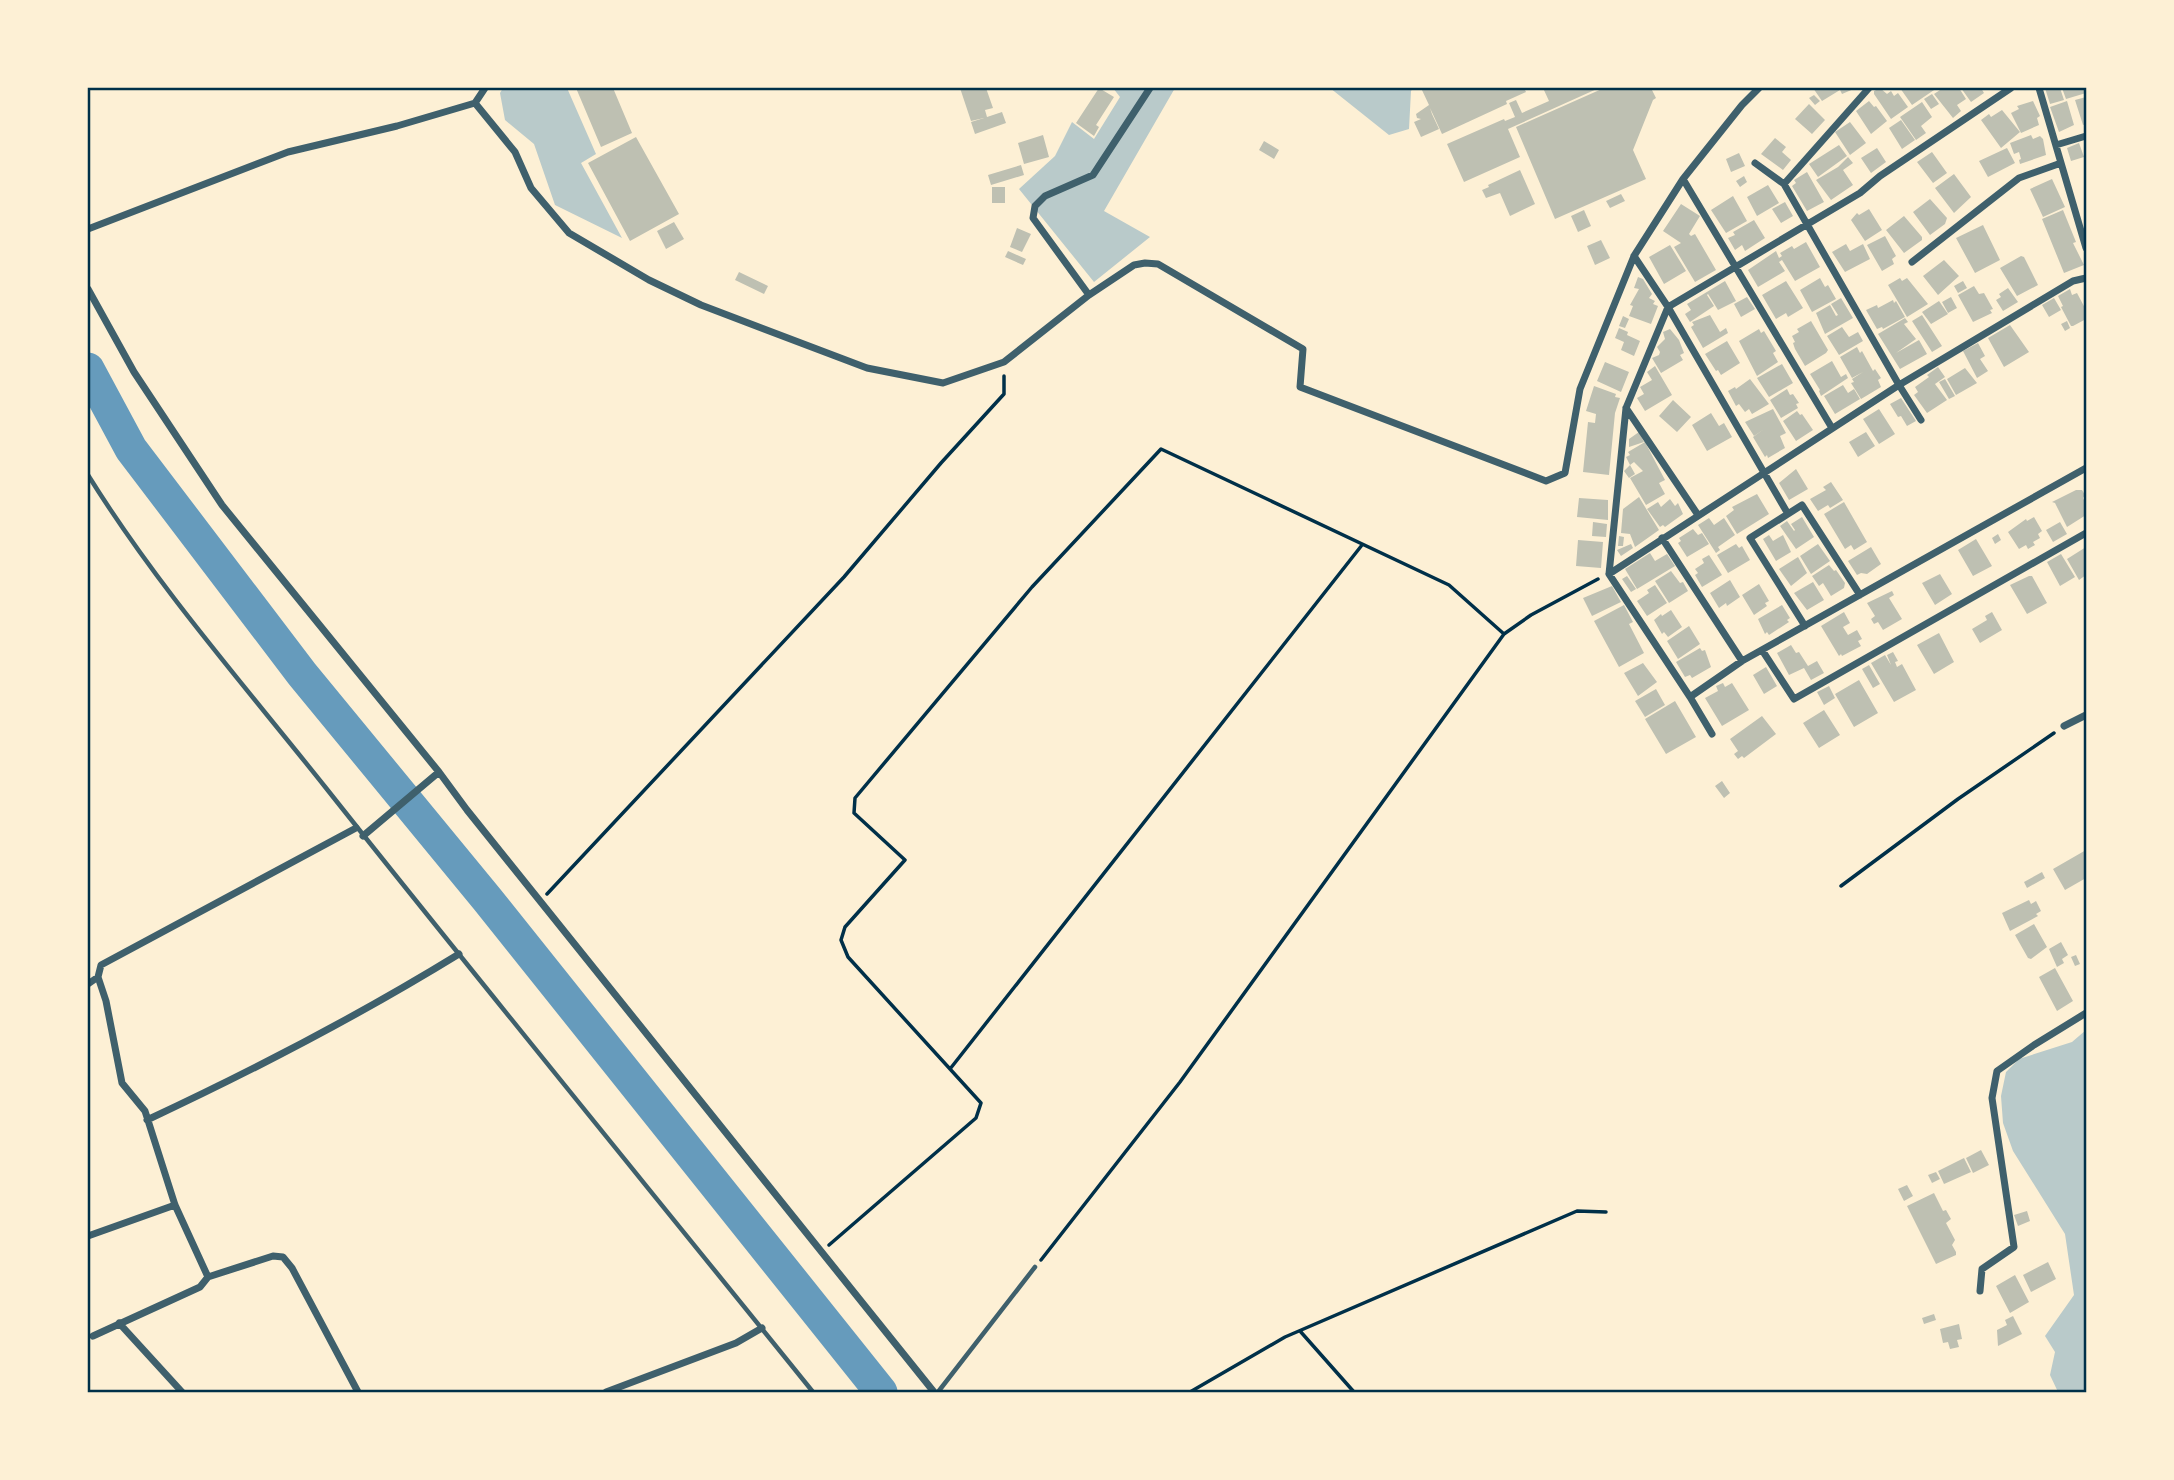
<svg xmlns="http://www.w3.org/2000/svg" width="2174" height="1480" font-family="Helvetica,sans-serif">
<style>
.green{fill:#b9caca}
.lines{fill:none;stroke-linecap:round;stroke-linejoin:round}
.river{stroke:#669bbc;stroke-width:33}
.building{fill:#bec0b2}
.path{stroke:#003049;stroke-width:3.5}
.service{stroke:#3f606c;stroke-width:4.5}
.minor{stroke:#3f606c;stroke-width:7}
.neatline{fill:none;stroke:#003049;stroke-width:2.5}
</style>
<rect width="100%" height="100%" fill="#fdf0d5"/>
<!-- green -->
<path class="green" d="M503 88H567L596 154 581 163 622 238 555 205 534 144 505 120 500 93Z
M1113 88H1175L1104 211 1150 237 1094 282 1019 189 1055 156 1072 122 1094 139 1120 97Z
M1330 88H1413L1411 91 1409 129 1389 135Z
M2086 1030V1392H2058L2050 1375 2055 1352 2045 1336 2074 1295 2065 1234 2013 1151 2003 1123 2001 1096 2006 1072 2019 1059 2072 1042Z"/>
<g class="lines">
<!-- river -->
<path class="river" d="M88 369 131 449 302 674 487 899 881 1392"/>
</g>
<!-- building -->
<path class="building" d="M576 88H613L632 133 601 147Z
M960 88H986L993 108 985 110 987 117 1002 112 1006 123 975 134 971 122 984 118 971 121Z
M1099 88 1114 97 1096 125 1099 127 1094 136 1076 123Z
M1421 88H1524L1526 92 1506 101 1507 104 1442 134 1430 108 1432 114 1422 119 1432 114 1439 129 1421 137 1414 122 1421 119 1417 118 1416 114 1429 105Z
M1543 88H1599L1508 129 1520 157 1464 182 1447 144 1504 119 1505 121 1515 117 1509 103 1516 100 1522 113 1549 101Z
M1604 88H1651L1656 98 1653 100 1633 150 1646 179 1555 219 1516 127Z
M1813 88H1856L1842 94 1840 90 1822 101Z
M1880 88 1887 94 1891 91 1894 96 1898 93 1908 107 1891 119 1874 94V91Z
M1900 88H1937L1912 105Z
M1943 88H1959L1966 99 1957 105 1961 111 1953 118 1934 94Z
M1961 88H1981L1984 93 1971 102Z
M2045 88H2060L2064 100 2050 104Z
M2062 88H2086V93L2066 99Z
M1932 94 1939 104 1931 109 1924 99Z
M1814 95 1820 101 1815 105 1809 98Z
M2086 97V124L2083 125 2075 100Z
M1869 101 1874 107 1876 106 1887 121 1871 134 1856 111Z
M2033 101 2040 116 2037 118 2039 125 2021 133 2011 113 2019 109 2017 106Z
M2067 101 2074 125 2059 132 2050 107Z
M1922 102 1932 117 1921 126 1926 133 1916 140 1900 117Z
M1809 104 1825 120 1812 134 1795 119Z
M2002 110 2020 132 2001 148 1981 120 1989 114 1991 117Z
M1901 120 1915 140 1902 149 1889 128Z
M1850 122 1866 143 1850 155 1835 132Z
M1043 135 1049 157 1024 164 1018 143Z
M2031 135 2033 139 2040 136 2043 139 2046 155 2020 164 2019 160 2021 159 2019 152 2014 154 2010 143Z
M636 137 679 214 630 241 588 163Z
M1775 138 1786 147 1782 152 1791 160 1783 170 1761 154Z
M1264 141 1279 150 1274 159 1259 150Z
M2079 143 2084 157 2071 161 2067 148Z
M1839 145 1847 156 1818 177 1809 164Z
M1877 148 1886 162 1871 173 1861 158Z
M2007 148 2015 163 1988 177 1979 161Z
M1932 152 1947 173 1933 183 1917 162Z
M1739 153 1745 166 1731 172 1726 159Z
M1848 157 1853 163 1843 170 1853 185 1831 200 1816 180 1838 167Z
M1021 165 1024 175 991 185 988 175Z
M1520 170 1535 204 1510 216 1500 193 1486 198 1482 190 1489 187 1488 185Z
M1807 172 1824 202 1807 211 1792 186 1796 183 1794 180Z
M1954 174 1971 197 1954 213 1935 188Z
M1744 176 1747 182 1740 187 1736 181Z
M2052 179 2065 207 2043 217 2030 189Z
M1768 185 1779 203 1757 216 1747 197Z
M992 187H1005V203H992Z
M1621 194 1625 201 1610 208 1606 201Z
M1733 196 1747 221 1726 233 1711 210Z
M1930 199 1947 218 1945 224 1930 235 1913 212Z
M1785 202 1793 216 1781 223 1772 209Z
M1681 204 1700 216 1689 234 1691 236 1695 234 1716 270 1695 282 1674 247 1681 243 1663 231Z
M1869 209 1882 230 1865 241 1851 220 1857 213 1859 215Z
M1584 210 1591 226 1578 232 1571 216Z
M2063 210 2076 242 2073 243 2084 265 2064 273 2042 219Z
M1904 216 1922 237V240L1904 253 1886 230Z
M1754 220 1765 238 1745 251 1742 245 1735 250 1728 238 1735 235 1733 232Z
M674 222 684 239 666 249 657 231Z
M1983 225 2000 260 1975 273 1956 238Z
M1017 228 1031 234 1022 252 1010 247Z
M1885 236 1896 256 1892 259 1894 264 1882 271 1867 245Z
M1601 240 1610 258 1595 265 1587 246Z
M1806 242 1820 267 1795 281 1782 260 1779 262 1785 271 1758 287 1748 270 1776 251 1779 258 1782 256 1780 253 1792 246 1794 249Z
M1846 244 1850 251 1863 244 1870 259 1845 272 1832 252Z
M1670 245 1686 271 1664 284 1649 257Z
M1008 251 1026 259 1023 265 1005 257Z
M2021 256 2024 257 2038 285 2017 296 2000 268Z
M1944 260 1959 276 1938 295 1923 276Z
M739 272 768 286 764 294 735 280Z
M1638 277 1643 279 1652 294 1649 298 1655 301 1653 304 1658 306 1651 324 1629 316 1633 306 1630 305 1639 289 1634 288Z
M1820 278 1825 287 1828 285 1836 299 1812 312 1800 290Z
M1900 278 1902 281 1907 278 1928 304 1907 317 1888 285Z
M1725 281 1736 301 1718 310 1708 294 1707 295 1714 306 1690 322 1685 314 1691 310 1687 304Z
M1786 281 1803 308 1788 317 1786 313 1776 319 1762 295Z
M1963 281 1967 288 1958 293 1954 286Z
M1974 286 1979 294 1984 293 1993 309 1990 310 1992 313 1973 322 1958 295Z
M2008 288 2018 302 2003 311 1996 300 2001 297 1999 294Z
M2070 289 2072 295 2077 293 2086 310V319L2073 326H2071L2061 307 2063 306 2058 296Z
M1747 297 1755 309 1741 317 1734 304Z
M1951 297 1957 308 1948 313 1942 302Z
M1841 298 1853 318 1825 334 1816 313 1830 305 1836 316 1838 315 1831 304Z
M2054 298 2061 310 2049 317 2042 305Z
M1893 300 1894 303 1896 301 1905 317 1883 329 1882 327 1877 329 1866 310 1877 305 1878 308Z
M1939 301 1948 314 1931 324 1922 312Z
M1710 315 1720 332 1726 328 1728 333 1703 348 1691 327 1694 325 1692 322Z
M1922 315 1942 346 1932 352 1912 321Z
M1623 316 1629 319 1625 328 1619 326Z
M1905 318 1908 322 1904 324 1916 339 1896 353 1919 340 1927 354 1900 369 1878 334Z
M1811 321 1828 350 1826 353 1805 366 1795 349 1793 343 1795 342 1792 336 1799 332 1797 329Z
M2067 321 2070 328 2065 331 2061 324Z
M2010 325 2029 352 2004 367 1988 338Z
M1842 327 1849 337 1858 332 1863 341 1839 355 1827 336Z
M1619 328 1628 332 1627 335 1640 341 1634 356 1621 350 1624 342 1615 338Z
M1670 329 1679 340 1684 353 1680 355 1683 360 1661 373 1652 358 1659 355 1660 352 1657 347 1665 339 1663 332Z
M1759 329 1761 333 1764 331 1776 351 1773 353 1778 362 1757 376 1739 341Z
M1727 341 1740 363 1721 375 1718 370 1716 371 1705 354Z
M1978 343 1985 356 1980 359 1988 371 1977 378 1963 351Z
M1857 347 1860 353 1862 351 1873 371 1875 369 1881 378 1878 380 1881 387 1861 399 1851 383 1854 382 1852 379 1863 372 1852 378 1840 357Z
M1832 361 1841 377 1846 374 1848 378 1821 396 1819 391 1820 390 1810 374Z
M1605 362 1629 372 1621 392 1597 381Z
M1782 364 1793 383 1769 397 1757 378Z
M1655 366 1672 395 1645 411 1637 398 1644 394 1640 387 1652 380 1647 372Z
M1938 367 1945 377 1935 384 1947 400 1927 413 1914 395 1918 392 1915 387 1929 377 1927 375Z
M1965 368 1977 383 1956 395 1947 379Z
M1750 379 1769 404 1752 414 1749 409 1745 412 1739 404 1736 406 1728 391 1735 387 1736 389Z
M1945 379 1955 396 1949 399 1939 382Z
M1843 385 1848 393 1854 389 1860 399 1835 414 1824 396Z
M1594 386 1616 394 1615 397 1620 398 1615 413 1609 475 1583 472 1588 422 1595 423 1596 414 1586 411Z
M1787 389 1790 395 1793 394 1799 403 1796 404 1798 408 1781 418 1770 400Z
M1901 398 1916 421 1907 426 1901 416 1898 417 1890 404Z
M1673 400 1691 417 1677 432 1659 416Z
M1773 409 1786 433 1780 436 1785 448 1768 458 1767 455 1765 457 1753 437 1764 429 1754 436 1745 422Z
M1879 409 1895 434 1879 444 1863 419Z
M1797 411 1800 415 1802 414 1813 430 1796 441 1783 421Z
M1711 413 1719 426 1724 423 1732 437 1707 451 1692 425Z
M1639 432 1644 442 1629 447V439Z
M1866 432 1875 446 1858 457 1849 442Z
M1645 442 1665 480 1659 483 1665 494 1646 505 1630 478 1643 471 1634 462 1630 465 1626 457 1630 455 1628 452Z
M1630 465 1635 474 1629 478 1624 471Z
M1796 469 1808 489 1789 500 1779 483Z
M1831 482 1843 500 1830 508 1828 505 1818 511 1810 499 1826 490 1823 487Z
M2076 490H2082L2085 495 2083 498 2086 504V515L2067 527 2055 503 2052 502Z
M1757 494 1769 514 1737 534 1726 516 1734 510 1732 507Z
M1639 497 1659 530 1635 547 1630 534 1621 533 1623 509Z
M1579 498 1608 500V520L1577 517Z
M1670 499 1675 506 1678 503 1683 514 1665 527 1663 525 1660 527 1647 509 1658 502 1661 507Z
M1844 502 1867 542 1854 550 1851 545 1845 549 1824 514Z
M1802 517 1814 537 1796 549 1780 526 1787 521 1794 531 1795 530 1791 524Z
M2034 517 2042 531 2038 534 2040 538 2033 542 2035 545 2028 549 2026 545 2019 549 2008 532 2026 519 2027 521Z
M1709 518 1714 525 1724 518 1735 535 1718 547 1720 550 1716 553 1698 525Z
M1593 522 1607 524 1606 537 1592 536Z
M2060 522 2067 534 2053 542 2046 530Z
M1693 529 1698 535 1702 533 1709 544 1687 557 1678 543 1681 541 1679 538Z
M1998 534 2001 540 1995 544 1992 538Z
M1769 535 1773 541 1783 535 1791 552 1776 561 1763 539Z
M1619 536 1624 537 1623 546H1618Z
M1976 539 1992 566 1973 576 1958 550Z
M1578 540 1603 542 1601 568 1576 566Z
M1631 544 1633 548 1621 556 1617 550Z
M1736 544 1739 548 1742 546 1750 560 1728 573 1717 555Z
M1818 544 1830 561 1811 574 1800 556Z
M1871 547 1881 564 1867 574 1861 573 1857 575 1848 561Z
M2086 547V575L2079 580 2067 559Z
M1650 553 1655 561 1667 554 1675 566 1637 589 1625 569Z
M2061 554 2075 577 2060 586 2047 562Z
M1709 555 1722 575 1702 587 1695 575 1698 573 1695 569 1704 563 1702 559Z
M1798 557 1807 573 1791 586 1779 569Z
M1829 565 1834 571 1836 570 1845 583 1844 588 1831 596 1823 583 1819 586 1812 576Z
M1671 571 1680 583 1683 582 1688 591 1669 603 1655 581Z
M1940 574 1952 594 1935 605 1922 583Z
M1627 576 1636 589 1631 592 1622 579Z
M2029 576H2032L2047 603 2027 614 2010 585Z
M1730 580 1740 597 1727 606 1726 603 1719 608 1710 593Z
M1813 582 1824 600 1807 610 1794 593Z
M1759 584 1769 601 1765 603 1767 606 1754 615 1742 595Z
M1655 585 1667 603 1647 616 1637 601 1649 593 1647 590Z
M1612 586 1621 602 1592 616 1583 598Z
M1892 591 1894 595 1889 598 1902 619 1883 630 1878 622 1874 624 1871 619 1875 616 1867 603Z
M1624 605 1633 622 1629 624 1644 653 1619 667 1594 621Z
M1782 605 1790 618 1787 620 1789 622 1769 635 1767 632 1765 634 1758 619Z
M1671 610 1682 627 1668 637 1664 632 1662 634 1654 620 1661 614 1662 616Z
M1844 612 1850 623 1843 627 1848 635 1857 630 1862 639 1858 641 1861 646 1842 656 1841 654 1839 656 1821 626Z
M1992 612 2002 630 1980 643 1972 629 1987 620 1985 616Z
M1689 626 1700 644 1678 659 1667 641Z
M1939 633 1954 662 1934 674 1917 645Z
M1791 645 1796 653 1799 652 1808 666 1817 661 1824 673 1811 680 1804 668 1789 675 1777 653Z
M1700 648 1702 651 1705 650 1711 667 1692 678 1690 675 1685 677 1676 662Z
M1893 652 1898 661 1895 662 1897 667 1902 664 1916 690 1894 702 1871 663 1885 655 1891 665 1887 655Z
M1643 663 1657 682 1638 696 1624 673Z
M1869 665 1880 684 1873 688 1862 669Z
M1766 667 1777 686 1764 694 1753 675Z
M1859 680 1878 713 1854 727 1835 694Z
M1723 683 1725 687 1732 683 1749 710 1722 726 1705 698 1718 691 1716 686Z
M1829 686 1835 698 1824 705 1817 692Z
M1656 689 1665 705 1645 717 1635 701Z
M1675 701 1696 737 1666 754 1645 719Z
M1824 710 1840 735 1819 748 1803 723Z
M1762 716 1776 734 1744 758 1742 756 1738 759 1734 754 1738 751 1730 739Z
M1722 781 1730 793 1724 798 1715 786Z
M2086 850V878L2065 890 2053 869Z
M2042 872 2045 878 2027 888 2024 882Z
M2029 900 2031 904 2036 901 2041 911 2036 914 2038 916 2010 931 2002 913Z
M2034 924 2047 947 2031 959 2028 958 2015 935Z
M2061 942 2068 955 2062 959 2064 963 2057 967 2049 949Z
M2076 955 2080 964 2075 966 2071 957Z
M2055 968 2073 1001 2057 1011 2039 977Z
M1981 1150 1989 1165 1973 1173 1966 1158Z
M1964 1158 1971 1172 1944 1184 1938 1171Z
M1936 1172 1940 1179 1932 1183 1928 1175Z
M1907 1185 1913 1196 1904 1201 1898 1189Z
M1934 1193 1943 1211 1946 1210 1951 1219 1946 1223 1955 1240 1952 1245 1956 1252V1255L1936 1264 1907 1206Z
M2027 1211 2030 1221 2018 1226 2014 1215Z
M2048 1262 2056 1279 2031 1292 2023 1275Z
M2015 1275 2029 1302 2010 1313 1996 1286Z
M1934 1314 1936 1320 1924 1324 1922 1318Z
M2013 1316 2022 1334 1998 1346 1997 1330 2007 1325 2005 1320Z
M1959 1324 1962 1339 1957 1340 1959 1347 1950 1349 1948 1342 1943 1343 1940 1329Z"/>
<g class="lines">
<!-- path -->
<path class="path" d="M1841 886 1958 799 2054 733
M547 894 844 577 941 463 1004 394V376
M950 1069 1362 545
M829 1245 976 1118 981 1103 848 957 841 940 845 927 905 860 854 813 855 798 1032 587 1161 449 1449 585 1504 634
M1041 1260 1180 1082 1504 634 1531 615 1598 579
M1300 1331 1354 1392
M1190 1392 1285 1337 1577 1211 1606 1212"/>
<!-- service -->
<path class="service" d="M88 475C157 586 245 686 326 788 487 991 651 1191 813 1392
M938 1392 1035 1267"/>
<!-- minor -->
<path class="minor" d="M2039 88 2086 248
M475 103 515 152 531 188 569 233 649 280 701 305 867 368 943 383 1004 362 1089 295 1134 265 1145 263 1158 264 1303 349 1300 387 1546 481 1565 473 1580 389 1634 256 1683 179 1742 105 1759 88
M2056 145 2086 136
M1755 163 1784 184 1899 385 1921 420
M1683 179 1832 428
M1784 184 1869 88
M88 229 288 152 397 126 475 103 485 88
M1634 256 1668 307 1788 514
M1912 262 2019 178 2061 163
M88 289 134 372 222 505 439 772 467 810 934 1392
M1089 295 1033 218 1035 206 1045 196 1093 175 1150 88
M1626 408 1698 515
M1662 538 1742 661
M1609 574 1899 385 2073 281 2086 278
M1805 626 1750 538 1802 505 1860 595
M1762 650 1794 699 2086 533
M1690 697 1742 661 2086 468
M2064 726 2086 715
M1712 734 1690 697 1609 574 1626 408 1668 307 1860 193 1880 176 2011 88
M356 828 101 965 98 977 106 1001 122 1083 145 1111 175 1205 208 1277 273 1256 283 1257 292 1268 358 1392
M363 836 439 772
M88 984 98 977
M147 1120C254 1070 358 1016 459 954
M88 1236 175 1205
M1980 1291 1982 1269 2014 1247 1992 1098 1997 1071 2034 1045 2086 1013
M119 1323 182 1392
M93 1336 200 1287 208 1277
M606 1392 736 1343 762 1328"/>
</g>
<!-- border -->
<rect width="2174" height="1480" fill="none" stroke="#fdf0d5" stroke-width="178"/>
<rect x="89" y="89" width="1996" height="1302" class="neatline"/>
</svg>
